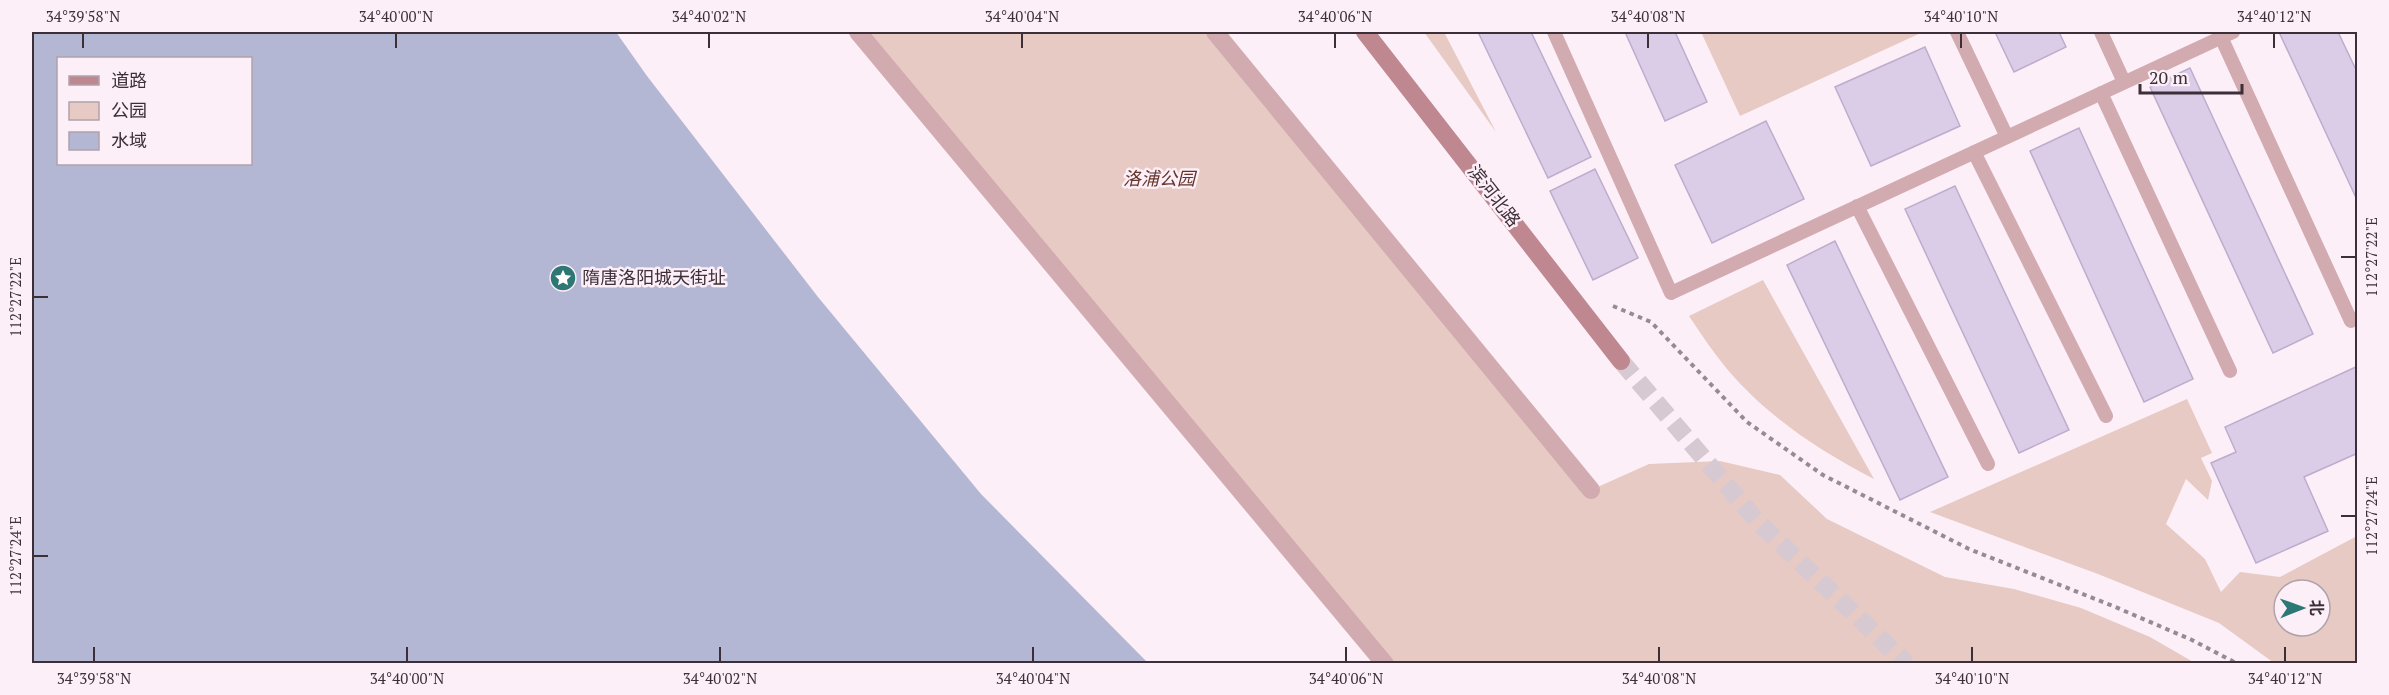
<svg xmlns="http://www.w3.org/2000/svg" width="2389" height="695" font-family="'PT Serif','Noto Sans SC',serif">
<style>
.green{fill:#e6cac3;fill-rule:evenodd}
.water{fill:#b3b7d4;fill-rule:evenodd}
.building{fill:#dbcce8;stroke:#beaccd;stroke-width:1.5}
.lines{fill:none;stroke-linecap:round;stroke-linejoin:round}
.secondary-tunnel{stroke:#d7c9d2;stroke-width:18;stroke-dasharray:18 9;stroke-linecap:butt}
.path{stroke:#988a93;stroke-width:4;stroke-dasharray:4.5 4.5;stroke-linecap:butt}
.service{stroke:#d2abb1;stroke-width:14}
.pedestrian{stroke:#d2abb1;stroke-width:18}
.secondary{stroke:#bf8891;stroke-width:18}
.ticks{fill:none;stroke:#3d2f38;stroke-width:2}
.labels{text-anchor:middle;stroke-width:5;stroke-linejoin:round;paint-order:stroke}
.park-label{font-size:18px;font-style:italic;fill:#633427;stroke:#fdeff8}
.street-label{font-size:18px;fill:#3d2f38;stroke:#fdeff8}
.poi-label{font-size:18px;fill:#3d2f38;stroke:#fdeff8;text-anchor:start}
.neatline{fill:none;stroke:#3d2f38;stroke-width:2}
.ticks-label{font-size:15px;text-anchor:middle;fill:#3d2f38}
</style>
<rect width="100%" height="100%" fill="#fdeff8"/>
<!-- green -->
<path class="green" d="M858 32H1215L1591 490 1649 464 1720 461 1780 475 1827 519 1945 577 2014 589 2081 608 2150 637 2195 663H1385Z
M1424 32H1444L1496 132Z
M1701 32H1923L1740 116Z
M1763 280 1874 479C1818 450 1768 417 1727 369 1713 352 1701 334 1689 316Z
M2187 399 2212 453 2201 458 2212 481 2208 500 2186 479 2166 524 2205 559 2221 592 2240 572 2280 577 2357 536V663H2274L2219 623 2098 574 1930 512ZM2284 590H2320V626H2284Z"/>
<!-- water -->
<path class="water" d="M32 32H616L647 76 818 297 981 494 1148 663H32ZM58 58H250V164H58Z"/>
<!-- building -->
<path class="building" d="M1478 32H1531L1591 157 1548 178Z
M1625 32H1675L1707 102 1665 121Z
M1995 32H2059L2066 47 2014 72Z
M2279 32H2338L2358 74V202Z
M1925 47 1960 126 1871 166 1835 87Z
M2190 68 2313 334 2273 353 2150 87Z
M1766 121 1804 199 1712 243 1675 165Z
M2079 128 2193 379 2144 402 2030 151Z
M1595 169 1638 258 1593 280 1550 191Z
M1955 186 2069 430 2019 453 1905 209Z
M1835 241 1948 477 1900 500 1787 265Z
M2358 366V453L2304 477 2328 531 2256 563 2211 463 2236 452 2225 427Z"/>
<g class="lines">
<!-- secondary-tunnel -->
<path class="secondary-tunnel" d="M1621 361 1757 521 1907 664"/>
<!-- path -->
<path class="path" d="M1613 306 1651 322 1747 422 1823 475 1969 549 2113 606 2192 640 2238 664"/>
<!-- service -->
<path class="service" d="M1554 32 1671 293 2233 32
M1957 32 2007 137
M2101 32 2124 82
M2221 37 2351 321
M2101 93 2230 371
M1974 152 2106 416
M1857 206 1988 464"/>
<!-- pedestrian -->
<path class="pedestrian" d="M858 32 1385 664
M1215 32 1591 490"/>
<!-- secondary -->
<path class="secondary" d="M1365 32 1621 361"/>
</g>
<!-- ticks -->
<path class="ticks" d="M83 33V48M396 33V48M709 33V48M1022 33V48M1335 33V48M1648 33V48M1961 33V48M2274 33V48M2341 257H2356M33 297H48M2341 516H2356M33 556H48M94 647V662M407 647V662M720 647V662M1033 647V662M1346 647V662M1659 647V662M1972 647V662M2285 647V662"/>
<!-- icons -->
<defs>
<symbol id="sight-disc" viewBox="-11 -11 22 22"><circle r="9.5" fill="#2d7774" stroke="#fdeff8"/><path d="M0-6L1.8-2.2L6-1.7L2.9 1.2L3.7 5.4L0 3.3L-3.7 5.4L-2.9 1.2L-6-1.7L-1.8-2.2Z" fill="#fff"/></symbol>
</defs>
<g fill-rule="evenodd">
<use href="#sight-disc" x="548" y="263" width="30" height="30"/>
</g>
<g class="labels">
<!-- park labels -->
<g class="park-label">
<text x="1159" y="185">洛浦公园</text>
</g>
<!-- street labels -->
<g class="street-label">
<text transform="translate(1494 196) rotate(52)" y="6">滨河北路</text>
</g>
<!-- poi labels -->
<g class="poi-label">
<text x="582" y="284">隋唐洛阳城天街址</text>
</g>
</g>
<!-- border -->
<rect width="2389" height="695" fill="none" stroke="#fdeff8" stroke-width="66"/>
<!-- legend -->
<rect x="57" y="57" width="195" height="108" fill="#fdeff8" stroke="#b0a2ab" stroke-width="1.5"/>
<rect x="69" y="76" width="30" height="9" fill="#bf8891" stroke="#b0a2ab" stroke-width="1.5"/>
<text x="111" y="87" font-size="18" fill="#3d2f38">道路</text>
<rect x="69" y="102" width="30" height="18" fill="#e6cac3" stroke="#b0a2ab" stroke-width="1.5"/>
<text x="111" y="117" font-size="18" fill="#3d2f38">公园</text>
<rect x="69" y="132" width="30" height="18" fill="#b3b7d4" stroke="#b0a2ab" stroke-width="1.5"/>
<text x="111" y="147" font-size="18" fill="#3d2f38">水域</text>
<!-- north arrow -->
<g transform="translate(2302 608) rotate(89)"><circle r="28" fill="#fdeff8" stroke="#b0a2ab" stroke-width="1.5"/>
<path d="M0-4.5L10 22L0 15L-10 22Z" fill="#2d7774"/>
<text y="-9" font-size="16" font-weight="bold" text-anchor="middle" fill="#3d2f38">北</text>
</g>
<!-- scale -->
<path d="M2140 84v9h102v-9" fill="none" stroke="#3d2f38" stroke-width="3"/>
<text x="2149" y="84" font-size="18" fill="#3d2f38" stroke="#fdeff8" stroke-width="4.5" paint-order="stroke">20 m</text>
<rect x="33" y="33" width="2323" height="629" class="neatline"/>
<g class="ticks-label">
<text x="83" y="22">34°39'58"N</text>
<text x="396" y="22">34°40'00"N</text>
<text x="709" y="22">34°40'02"N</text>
<text x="1022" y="22">34°40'04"N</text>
<text x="1335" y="22">34°40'06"N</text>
<text x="1648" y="22">34°40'08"N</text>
<text x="1961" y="22">34°40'10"N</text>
<text x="2274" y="22">34°40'12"N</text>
<text transform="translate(2372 257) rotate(-90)" y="5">112°27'22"E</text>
<text transform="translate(16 297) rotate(-90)" y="5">112°27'22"E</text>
<text transform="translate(2372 516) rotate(-90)" y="5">112°27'24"E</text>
<text transform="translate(16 556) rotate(-90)" y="5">112°27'24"E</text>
<text x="94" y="684">34°39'58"N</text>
<text x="407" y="684">34°40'00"N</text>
<text x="720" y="684">34°40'02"N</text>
<text x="1033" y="684">34°40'04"N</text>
<text x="1346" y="684">34°40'06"N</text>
<text x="1659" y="684">34°40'08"N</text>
<text x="1972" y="684">34°40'10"N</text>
<text x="2285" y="684">34°40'12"N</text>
</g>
</svg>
